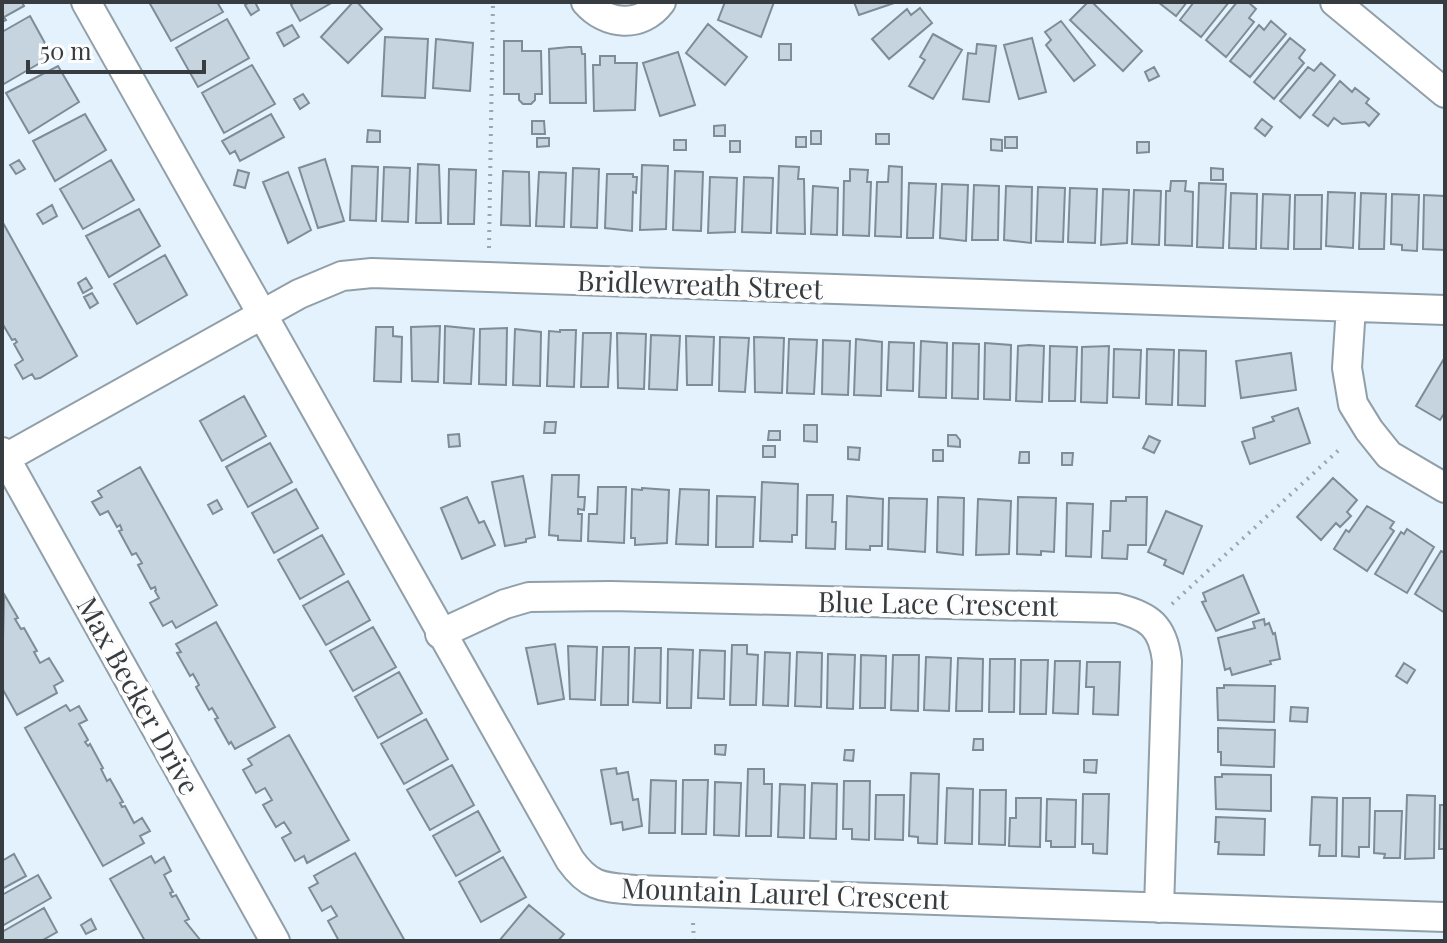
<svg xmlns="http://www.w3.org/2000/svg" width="1447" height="943" font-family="'Playfair Display',serif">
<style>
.building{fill:#c5d4de;stroke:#7e8c95;stroke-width:2}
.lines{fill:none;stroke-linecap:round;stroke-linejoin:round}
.street-casing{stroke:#919fa8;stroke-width:32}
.path{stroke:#9aa5ad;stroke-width:4;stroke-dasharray:2 6;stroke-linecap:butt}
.street{stroke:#fff;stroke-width:28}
.labels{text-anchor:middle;stroke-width:8;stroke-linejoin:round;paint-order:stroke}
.street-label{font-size:28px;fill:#363c40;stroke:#fdfdfd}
</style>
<rect width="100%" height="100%" fill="#e3f2fd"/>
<!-- building -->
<path class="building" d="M2 2H22L24 6 4 17 6 20 2 22Z
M149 2H217L223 12 171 41Z
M250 2H255L259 10 251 15 245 5Z
M294 2H333L300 21 291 5Z
M353 2H357L382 29 348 63 321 37Z
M725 2H774L761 37 718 20Z
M854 2H897L859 15Z
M1088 2H1092L1142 51 1123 71 1070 20Z
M1158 2H1187L1176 16Z
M1194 2H1229L1201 37 1180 20Z
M1237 2H1248L1256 9 1249 18 1254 22 1226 57 1206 40Z
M920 8 932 23 889 59 872 39 907 9 911 15Z
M30 16 52 56 2 85V32Z
M227 19 249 58 198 87 176 48Z
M1061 21 1095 65 1074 81 1046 45 1051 40 1045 32Z
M1271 21 1286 34 1250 77 1230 61 1259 25 1264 30Z
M708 24 747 57 725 85 686 53Z
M292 25 299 37 284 46 277 33Z
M933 34 962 50 933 99 909 86 925 60 920 57Z
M385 37 428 39 425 98 382 96Z
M1032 38 1046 92 1019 99 1004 45Z
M1290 38 1305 50 1299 58 1304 63 1274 99 1254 82Z
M436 39 473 43 470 91 433 88Z
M504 41H522V51H541L542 94H535V100L531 104H523L519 100V94H504Z
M779 44H791V60H779Z
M977 44 996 46 989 102 963 99 968 53 976 54Z
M569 47H581L582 54H585L586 103H550L549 49Z
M678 52 695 105 660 116 643 63Z
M600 56H615V63H637L635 110 594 111 593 65H600Z
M1321 63 1335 75 1300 118 1280 101 1308 67 1314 71Z
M252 65 275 104 224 133 202 93Z
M58 66 79 102 29 133 6 93Z
M1154 67 1159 76 1149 81 1145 72Z
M1340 81 1352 92 1355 88 1369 99 1366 103 1379 114 1369 126 1365 122 1342 124 1334 118 1328 126 1313 115Z
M303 94 309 103 300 109 294 99Z
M85 114 106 150 55 181 33 141Z
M271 114 284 137 240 161 235 151 230 154 222 141Z
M1262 119 1272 127 1265 136 1255 128Z
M532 121H544L545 134H532Z
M725 125V136H714V126Z
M368 130 380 131V142H367Z
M811 131H821V144H811Z
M876 134H889V144H876Z
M796 137H806V147H796Z
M1005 137H1017V148H1005Z
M537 138H549V146L537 147Z
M991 139 1002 140V151L991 150Z
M674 140H686V150H674Z
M730 141H740V152H730Z
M1137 142H1149V152L1137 153Z
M325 159 344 221 318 228 299 168Z
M19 160 25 169 16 174 10 165Z
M111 160 134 200 83 229 60 189Z
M418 164 439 165 441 223H416Z
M642 165 668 166 666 229 640 230Z
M352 166 378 167 376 221 350 220Z
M779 166 799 167 798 179H804L805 234 777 233Z
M889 166 902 167 901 237 875 236 877 182H888Z
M384 167 410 168 408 222 382 221Z
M573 168 599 169 597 228 571 227Z
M1211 168 1223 169V180H1211Z
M449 169 476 170 474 224H448Z
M850 169 868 170 867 182H871L869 236 843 235 844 181H850Z
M238 170 249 173 245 188 234 185Z
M503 171 529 172 530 226 501 225Z
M675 171 703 172 701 231 673 230Z
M288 172 311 230 288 243 263 182Z
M539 172 566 173 564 227 536 226Z
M607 174H633V177H637L636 193 633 192 632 231 605 228Z
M710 177 737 178 735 232 708 233Z
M744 177 773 178 771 233 742 232Z
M1171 181H1186L1185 191 1193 192 1192 246 1165 245 1166 191H1170Z
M909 183 936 184 933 238H907Z
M1199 183 1226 184 1223 248 1197 247Z
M942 184 968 185 966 241 940 238Z
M974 185 999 186 998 240H972Z
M813 186 838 188 837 235 811 234Z
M1006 186 1032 187 1031 243 1004 240Z
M1038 187 1065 188 1063 242 1036 241Z
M1070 188 1097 189 1095 243 1068 242Z
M1103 189 1129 190 1127 243 1101 245Z
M1134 190 1161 191 1159 245 1132 244Z
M1328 192 1355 193 1353 248 1326 246Z
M1231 193 1257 194 1256 249 1229 248Z
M1361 193 1386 194 1384 249H1359Z
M1263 194 1290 195 1288 249 1261 248Z
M1392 194 1419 195 1417 251 1402 250V245L1391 244Z
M1295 195H1322L1321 249H1294Z
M1424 195 1445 196V250L1423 249Z
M52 205 57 216 43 224 37 214Z
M139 209 160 246 109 277 86 236Z
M2 221 77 356 40 378 35 379 32 374 23 379 15 365 23 360 14 344 17 342 15 339 12 340 2 323Z
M165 255 187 295 137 324 114 284Z
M86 278 92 288 83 293 78 283Z
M92 293 98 303 90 308 84 297Z
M440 326 438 382 412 381 411 327Z
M445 326 474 329 471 384 444 383Z
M376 327H393V336L402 337 401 382 374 381Z
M507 328 506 385 479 384 480 329Z
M515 329 541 332 540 386 513 385Z
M560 330H576L574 387 547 386 549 331 560 332Z
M583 333H611L608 387H581Z
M617 333 646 334 644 389 618 388Z
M651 335 680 336 677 390 649 389Z
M686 336 714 337 712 385H687Z
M720 337 749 338 745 392 719 391Z
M754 337 784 338 782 393 755 392Z
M789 339 817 340 814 394 787 393Z
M856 339 882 342 881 396 854 395Z
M823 340 850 341 848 395 822 394Z
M921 341 947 343 946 398 919 397Z
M889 342 914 343 913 391 887 390Z
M953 343 979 344 978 399 952 398Z
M985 343 1011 345 1010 400 984 399Z
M1029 345 1044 346 1042 402 1016 401 1018 346Z
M1050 346 1077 347 1075 401H1049Z
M1109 346 1107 403 1081 402 1082 347Z
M1114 349 1141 350 1139 398 1113 397Z
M1147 349 1174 350 1172 405 1146 404Z
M1179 350 1206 351 1205 406 1178 405Z
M1291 353 1296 390 1241 398 1236 361Z
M1445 357V412L1440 420 1416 406Z
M244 396 266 436 222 461 200 421Z
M1298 408 1310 443 1250 464 1242 442 1255 438 1253 428 1274 421 1272 417Z
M545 422H556L555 433H544Z
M804 425H817V442L804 441Z
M769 431H780V440H768Z
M459 434 460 446 449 447 448 435Z
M948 435H956L960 440V447L948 446Z
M1149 436 1160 441 1154 453 1143 448Z
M270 443 292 482 248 507 226 467Z
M763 446H775V457H763Z
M848 447 860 448 859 460 848 459Z
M933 450H943V461H933Z
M1020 452H1029V463H1019Z
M1062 453H1073L1072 465H1062Z
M140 467 217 605 176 628 172 621 163 626 150 603 159 598 155 591 156 590 155 587 151 589 138 565 142 563 136 553 132 555 119 531 122 530 120 525 117 527 108 511 100 515 92 502 102 497 98 491Z
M552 475H579L578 497H585L584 510 578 509V514H582L581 541 558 540V536L549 535Z
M523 476 535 537 526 539V542L505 546 492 482Z
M1333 478 1357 500 1347 512 1351 516 1340 527 1336 523 1321 540 1297 517Z
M762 482 798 484 797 535H792V542L760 541Z
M598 487H626L624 543 588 541 589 514H597Z
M642 488 669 490 667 543 635 545V538H631L632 489 642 490Z
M296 489 318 528 274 553 252 513Z
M680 489 709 490 708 545 676 544Z
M807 495H833L832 522H836L835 549 806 548Z
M717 496 755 497 753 547H716Z
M847 496 883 499 882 546H870V550L846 549Z
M467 497 479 523 484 521 495 545 462 559 441 508Z
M938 497 964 498 963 555 937 552Z
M1018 497 1056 498 1054 552 1041 551V555L1017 554Z
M1126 497H1147L1146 545H1128L1127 559 1102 558 1103 531H1110L1111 501H1126Z
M889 498 927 499 925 552 888 549Z
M978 499 1011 501 1009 554 976 555Z
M217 500 222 509 213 514 208 505Z
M1067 503 1093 504 1091 557 1066 556Z
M1367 506 1394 522 1390 528 1394 531 1367 571 1334 549 1346 530 1349 532Z
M1166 511 1202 526 1183 574 1164 565 1166 560 1148 552Z
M1407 529 1434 547 1407 593 1375 574 1401 532 1404 534Z
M322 535 344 574 300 599 278 560Z
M1441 551 1445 553V613L1415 594Z
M1243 575 1259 613 1216 631 1202 602 1206 601 1203 593Z
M348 581 370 620 326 645 303 606Z
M4 594 18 618 15 619 21 629 24 628 37 651 34 652 40 663 49 658 63 681 54 686 57 693 17 715 2 688Z
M1264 619 1265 625 1269 623 1273 634 1275 633 1280 659 1270 661 1271 664 1232 675 1230 668 1225 670 1218 638 1255 628 1253 622Z
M216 622 275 727 235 749 231 742 229 744 215 719 218 718 212 708 209 710 196 687 199 685 193 674 190 676 177 653 181 652 176 644Z
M373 627 396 667 353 691 330 651Z
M555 644 564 699 538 704 526 648Z
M732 645H747V654L758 655 756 705H730Z
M568 646 597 647 595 700 570 699Z
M603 647H629L628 705H601Z
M635 648H661L660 703 633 702Z
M668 649 693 650 691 708H667Z
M700 650 725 651 724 699 698 698Z
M765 652 790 653 788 706 763 705Z
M797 652 822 653 821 707 795 706Z
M828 654 855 655 853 709 827 708Z
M861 655 886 656 885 708H860Z
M893 655H919L918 711 891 710Z
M926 657 951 658 949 711 924 710Z
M958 658 983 659 982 711H956Z
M990 659H1015L1014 712H989Z
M1021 660H1048L1046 714H1020Z
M1055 661H1080L1078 714 1053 713Z
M1087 662H1120L1118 715 1093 714 1094 687H1086Z
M1404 663 1415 670 1407 683 1396 676Z
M399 672 422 713 378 738 355 697Z
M1224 685 1275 686 1274 722 1218 720 1217 688H1224Z
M66 705 70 711 79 706 87 720 79 724 88 740 85 742 88 746 90 744 103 768 101 769 107 781 110 779 123 802 120 803 122 807 125 806 134 823 142 818 150 831 140 836 144 843 103 866 25 728Z
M1291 707 1308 708 1307 722 1290 721Z
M426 719 448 759 404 784 381 744Z
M1218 728 1275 730 1274 767 1221 765V752H1218Z
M289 735 349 840 307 863 304 856 295 861 282 838 291 833 284 822 276 827 263 805 272 800 265 788 256 793 243 770 252 765 248 759Z
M974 739H983V750H973Z
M715 745H726L725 755 715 754Z
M845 750H854L853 761 844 760Z
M1084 760H1097L1096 773 1084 772Z
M452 765 474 805 430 830 407 790Z
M616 768 617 774 628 772 633 800 638 799 642 826 623 830 622 822 611 824 601 770Z
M748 769H764V784H772L771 836H746Z
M911 773 939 774 937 844 918 843V837L909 836Z
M1222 774 1271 775V811L1216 809 1215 777H1222Z
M651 780 676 781 675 833H649Z
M683 780H708L706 834H682Z
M844 781H870L869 840 852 839V829H843Z
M715 782 741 783 739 836 714 835Z
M812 783 837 784 836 839 810 838Z
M780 784 805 785 804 838 778 837Z
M947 788 973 789 972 844 945 843Z
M980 790H1006L1005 845 979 844Z
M1083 794H1109L1107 854 1093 853V844H1082Z
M876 795H904L903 840 875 839Z
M1407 795 1435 796 1434 858 1405 859Z
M1312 797 1337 798 1336 856H1319L1320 845H1310Z
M1016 798H1041L1040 847 1009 846 1010 818H1016Z
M1343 798H1370L1369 847H1359V857L1342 856Z
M1047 799 1076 800 1075 847H1051V841H1046Z
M1440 805H1445V849H1439Z
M478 811 500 851 456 876 433 836Z
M1375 811H1402L1400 858H1384L1385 854 1374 853Z
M1216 817 1265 819 1264 855 1218 854 1219 842H1215Z
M355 853 405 941H339L328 921 337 916 331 906 322 911 309 888 318 883 314 876Z
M14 854 26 876 2 889V861Z
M151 856 155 863 164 857 171 871 164 875 173 892 170 893 172 897 176 895 189 919 185 921 201 941H145L110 879Z
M503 857 526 897 481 922 459 882Z
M38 875 51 898 2 926V895Z
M529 905 564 934 558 941H499Z
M44 908 57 932 41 941H2V932Z
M91 919 96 929 86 934 81 925Z"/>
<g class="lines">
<defs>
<path id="street" d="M86 2 570 860C590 888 603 887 635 890L1445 917
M586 2C606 25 641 29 661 2
M1335 2 1445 93
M1351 307 1347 368 1353 404 1369 430 1389 455 1445 488
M2 452 275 941
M2 460 299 294 342 276 372 273 1445 310
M440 634 505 604 529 597 611 596 1117 608C1149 616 1163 626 1167 661L1159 908"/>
</defs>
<!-- street casing -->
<use href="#street" class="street-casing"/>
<!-- path -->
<path class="path" d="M489 248 493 2
M1172 604 1342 447
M693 923 694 941"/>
<!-- street -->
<use href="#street" class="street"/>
</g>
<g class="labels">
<!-- street labels -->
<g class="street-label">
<text transform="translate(700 285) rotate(2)" y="10">Bridlewreath Street</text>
<text transform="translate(938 604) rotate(1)" y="10">Blue Lace Crescent</text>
<text transform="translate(138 696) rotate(61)" y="10">Max Becker Drive</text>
<text transform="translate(785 894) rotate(2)" y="10">Mountain Laurel Crescent</text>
</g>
</g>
<!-- border -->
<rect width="1447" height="943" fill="none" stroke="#363c40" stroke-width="8"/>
<!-- scale -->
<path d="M28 60v12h176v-12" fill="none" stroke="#363c40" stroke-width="4"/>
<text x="40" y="60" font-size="24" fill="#363c40" stroke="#fdfdfd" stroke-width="6" paint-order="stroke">50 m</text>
</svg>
